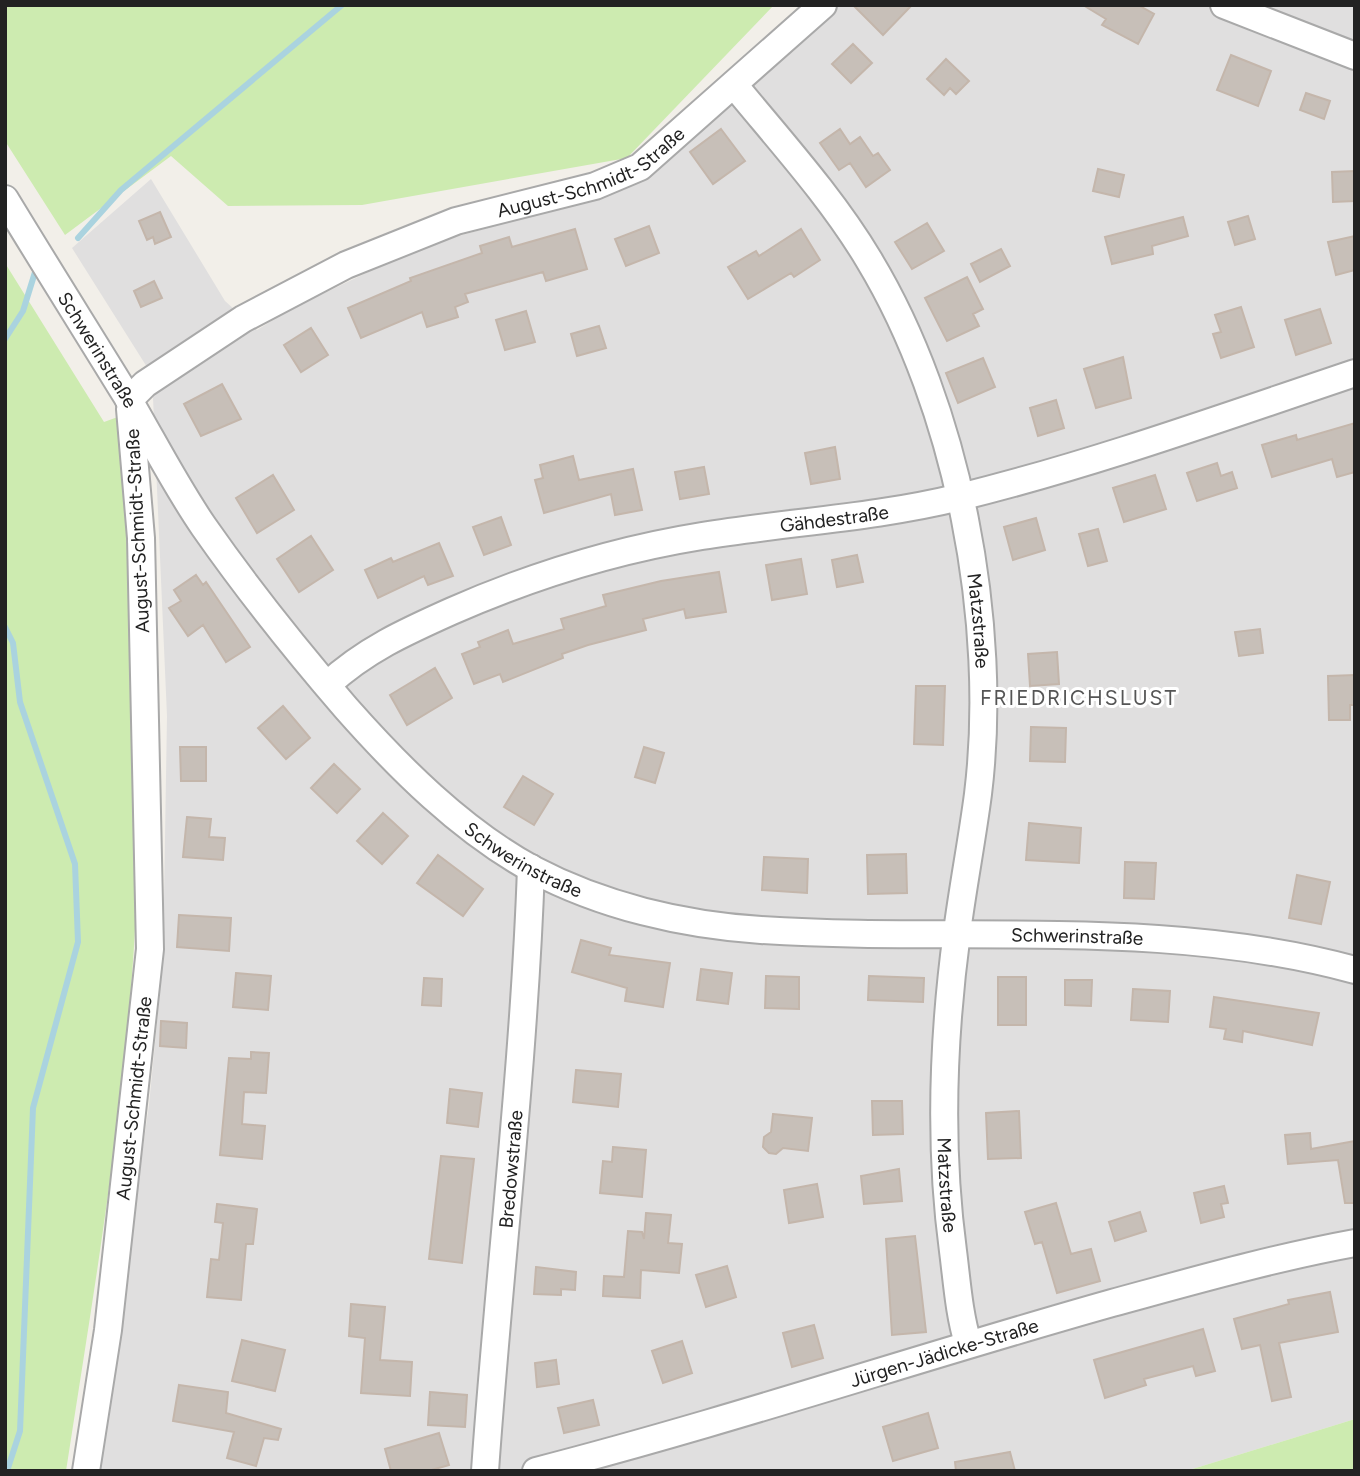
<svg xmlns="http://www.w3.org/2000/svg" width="1360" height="1476" font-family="Figtree,sans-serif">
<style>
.residential{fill:#e0dfdf}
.grass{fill:#cdebb0}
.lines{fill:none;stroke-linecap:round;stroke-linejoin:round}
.stream{stroke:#aad3df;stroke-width:6}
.building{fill:#c7bfb8;stroke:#c4b6ab;stroke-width:2}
.minor-casing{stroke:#a9a9a9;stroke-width:30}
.minor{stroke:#fff;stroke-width:26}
.labels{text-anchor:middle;stroke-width:6;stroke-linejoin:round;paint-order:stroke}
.street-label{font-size:19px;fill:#222;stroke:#fff}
.neighbourhood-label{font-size:21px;letter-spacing:2px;fill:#555;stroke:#fff}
</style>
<rect width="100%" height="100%" fill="#f2efe9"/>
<!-- residential -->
<path class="residential" d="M808 5H1355V1419L1186 1471H97L149 1105 163 960 167 716 152 375 72 248 151 179 225 301 257 330 289 310 385 264 455 237 582 202Z"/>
<!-- grass -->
<path class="grass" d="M5 5H774L627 158 362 205 228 206 171 156 65 235 5 141Z
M5 263 104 422 126 414 137 886C130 1082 96 1277 66 1471H5Z
M1355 1419V1471H1186Z"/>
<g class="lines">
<!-- stream -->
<path class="stream" d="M78 238 121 190 342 5
M5 339 23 311 36 269
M5 627 13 643 20 702 75 864 78 942 33 1108 20 1431 7 1471"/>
</g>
<!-- building -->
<path class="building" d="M853 5H912L883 35Z
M1083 5H1138L1154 14 1138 44 1102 25 1106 19Z
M853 44 872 63 851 83 832 64Z
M1231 55 1271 71 1258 106 1217 90Z
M946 59 969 81 956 94 950 88 944 95 927 79Z
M1306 93 1330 101 1324 119 1300 110Z
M721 129 745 161 713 184 690 152Z
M840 129 850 144 860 137 873 156 878 153 890 170 866 187 850 163 839 170 820 143Z
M1098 169 1124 175 1119 197 1093 191Z
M1355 171V201L1333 202 1332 172Z
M160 212 171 237 155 244 153 237 147 240 139 221Z
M1248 216 1255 239 1235 245 1228 222Z
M1183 217 1188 236 1152 246 1153 254 1112 264 1105 237Z
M927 223 944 251 912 269 895 242Z
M649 226 659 253 626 266 615 239Z
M575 229 587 269 546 281 543 272 465 294 468 302 455 307 458 317 427 327 422 312 361 338 348 308 411 281 410 278 482 253 480 246 509 237 512 247Z
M801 229 820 260 794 277 791 273 748 299 728 267 756 251 759 256Z
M1355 236V270L1336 275 1328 242Z
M1001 249 1010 266 980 282 971 264Z
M967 277 983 309 973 314 979 326 947 341 925 298Z
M154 281 162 298 141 307 134 291Z
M1241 307 1254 347 1221 358 1213 334 1221 332 1215 315Z
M1320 309 1331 343 1296 355 1285 320Z
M526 311 535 342 505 350 496 320Z
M599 326 606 348 577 356 571 334Z
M311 328 328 355 301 372 284 345Z
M1123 357 1131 398 1096 408 1084 369Z
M983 358 995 387 958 403 946 373Z
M222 384 241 419 201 436 184 404Z
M1056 400 1064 428 1038 436 1030 408Z
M1355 423V472L1337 477 1332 459 1272 477 1262 445 1296 435 1297 440Z
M835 447 840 479 811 484 805 453Z
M573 456 579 480 633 469 642 510 615 515 611 494 544 513 535 480 543 478 540 465Z
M1217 463 1221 476 1232 472 1237 488 1197 501 1187 473Z
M704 467 709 494 680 499 675 472Z
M273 475 294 510 257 533 236 498Z
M1155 475 1166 509 1124 522 1113 488Z
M501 517 511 545 484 555 473 527Z
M1036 518 1045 550 1013 560 1004 527Z
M1098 529 1107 561 1088 566 1079 534Z
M311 536 333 570 299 592 277 559Z
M439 543 453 576 428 585 424 576 378 598 365 570 391 558 393 562Z
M857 555 863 582 837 587 832 560Z
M801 559 807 594 772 600 766 565Z
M719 572 726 612 686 618 684 609 643 619 646 630 588 645 562 654 563 658 503 682 500 674 474 684 462 654 480 647 478 642 508 630 513 644 564 629 561 619 606 606 603 595 661 581Z
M196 575 203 585 206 582 250 647 226 662 203 625 188 636 169 608 181 601 174 590Z
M1260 629 1263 653 1239 656 1235 632Z
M1057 652 1059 684 1030 686 1028 654Z
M435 668 452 698 407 725 390 695Z
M1355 675V705H1350V720H1329L1328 676Z
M916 686H945L943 745 914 744Z
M283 706 310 738 286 759 258 728Z
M1031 727 1066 728 1065 762 1030 761Z
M180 747H206V781H181Z
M644 747 664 753 655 783 635 777Z
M334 764 360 789 337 813 311 788Z
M523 776 553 794 534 825 504 807Z
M383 813 408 836 382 864 357 841Z
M187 817 211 819 209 837 225 838 223 860 183 857Z
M1029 823 1081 828 1079 863 1026 860Z
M906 854 907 893 868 894 867 855Z
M438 855 483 889 463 916 417 883Z
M764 857 808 859 807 893 762 890Z
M1125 862 1156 863 1154 899 1124 898Z
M1297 875 1330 882 1321 924 1289 918Z
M179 915 231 918 229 951 177 947Z
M581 940 611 948 609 955 670 963 663 1007 625 1001 627 988 572 972Z
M701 969 732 973 728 1004 697 1000Z
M236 973 271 976 268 1010 233 1007Z
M766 976 799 977V1009L765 1008Z
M869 976 924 978 923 1002 868 1000Z
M998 977H1026V1025H998Z
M424 978 442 979 441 1006 422 1005Z
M1065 980H1092L1091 1006 1065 1005Z
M1133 989 1170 991 1168 1022 1131 1020Z
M1214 997 1319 1013 1312 1045 1243 1031 1242 1042 1224 1039 1226 1029 1210 1027Z
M161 1021 187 1023 186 1048 160 1046Z
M251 1052 269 1053 266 1093 244 1092 242 1124 265 1126 262 1159 220 1155 229 1058 251 1059Z
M576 1070 621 1074 618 1107 573 1102Z
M450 1089 482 1093 478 1127 447 1123Z
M872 1101H902L903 1134 873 1135Z
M1019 1111 1021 1158 988 1159 986 1113Z
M773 1114 812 1118 808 1151 783 1148 776 1154 769 1153 763 1147 764 1137 771 1132Z
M1310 1133 1311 1149 1355 1141V1203H1345L1338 1160 1288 1164 1285 1135Z
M613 1147 646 1150 642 1197 600 1193 603 1161 612 1162Z
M441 1156 474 1159 462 1263 429 1259Z
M899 1169 902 1201 864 1204 861 1176Z
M817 1184 823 1217 789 1223 784 1190Z
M1224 1186 1228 1203 1221 1204 1224 1217 1201 1223 1194 1193Z
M1056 1203 1071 1254 1091 1249 1100 1281 1057 1293 1042 1242 1035 1244 1025 1212Z
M217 1204 257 1209 253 1244H246L241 1300 207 1297 211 1259 219 1260 223 1223 215 1222Z
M1140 1212 1146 1231 1115 1241 1109 1222Z
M646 1213 671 1215 668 1243 682 1244 679 1273 641 1270 640 1298 603 1296 604 1276 624 1277 628 1231 642 1232 644 1239Z
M915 1236 926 1332 892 1335 886 1239Z
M727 1266 736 1297 706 1307 696 1275Z
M536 1267 576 1272 575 1290 561 1289V1295L534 1294Z
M1330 1292 1338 1332 1279 1343 1291 1397 1272 1401 1260 1345 1242 1349 1234 1319 1289 1304 1288 1300Z
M351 1304 385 1307 380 1360 412 1362 410 1396 361 1393 365 1338 349 1336Z
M814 1325 823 1358 792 1367 783 1333Z
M1203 1329 1215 1371 1196 1376 1193 1366 1144 1379 1146 1385 1105 1398 1094 1360Z
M242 1340 285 1350 275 1391 232 1381Z
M682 1341 692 1373 663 1383 652 1351Z
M556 1360 559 1384 537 1387 535 1363Z
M179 1385 228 1392 226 1413 281 1429 278 1440 264 1438 256 1466 227 1458 234 1432 173 1421Z
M430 1392 467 1395 465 1427 428 1425Z
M593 1400 599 1425 564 1433 558 1408Z
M928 1413 938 1448 893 1461 883 1427Z
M439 1433 449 1465 428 1471H391L385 1449Z
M1010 1452 1015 1471H956L955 1462Z"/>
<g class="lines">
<defs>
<g id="minor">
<path d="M1224 5 1355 56"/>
<path id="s1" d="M735 86C781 142 832 198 869 260 958 407 999 624 978 794 972 840 963 886 957 932 943 1036 939 1147 953 1251 957 1282 959 1314 968 1343"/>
<path id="s2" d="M5 199C45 265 86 330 126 395 152 439 175 485 204 527 248 590 296 650 346 708 399 768 461 830 532 869 602 906 683 925 761 930 959 943 1161 917 1355 970"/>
<path id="s3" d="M129 400 145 384 243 319 346 265 456 221 595 186 640 167 823 5"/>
<path id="s4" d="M327 685C365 650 405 632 452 611 532 576 615 550 702 536 788 522 875 518 960 497 1094 464 1224 417 1355 373"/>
<path id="s5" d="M86 1471 108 1330 150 949 141 538 130 409"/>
<path id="s6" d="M485 1471C499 1270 524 1069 531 868"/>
<path id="s7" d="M536 1471C730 1421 920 1357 1112 1303 1193 1281 1273 1258 1355 1243"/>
</g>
</defs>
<!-- minor casing -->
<use href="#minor" class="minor-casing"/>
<!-- minor -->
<use href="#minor" class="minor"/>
</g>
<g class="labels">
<!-- street labels -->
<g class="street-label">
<text dy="7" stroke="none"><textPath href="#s3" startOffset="520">August-Schmidt-Straße</textPath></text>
<text dy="7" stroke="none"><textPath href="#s2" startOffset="177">Schwerinstraße</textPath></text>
<text dy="7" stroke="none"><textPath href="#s4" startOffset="541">Gähdestraße</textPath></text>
<text transform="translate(137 531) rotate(-93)" y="7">August-Schmidt-Straße</text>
<text dy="7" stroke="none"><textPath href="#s1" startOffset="600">Matzstraße</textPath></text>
<text dy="7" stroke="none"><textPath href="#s2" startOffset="849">Schwerinstraße</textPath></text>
<text dy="7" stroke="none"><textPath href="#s2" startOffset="1416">Schwerinstraße</textPath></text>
<text dy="7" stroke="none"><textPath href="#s5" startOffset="376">August-Schmidt-Straße</textPath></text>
<text dy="7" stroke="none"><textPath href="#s6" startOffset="303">Bredowstraße</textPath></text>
<text dy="7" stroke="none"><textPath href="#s1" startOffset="1167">Matzstraße</textPath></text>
<text dy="7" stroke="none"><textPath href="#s7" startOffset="425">Jürgen-Jädicke-Straße</textPath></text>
</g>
<!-- neighbourhood labels -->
<g class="neighbourhood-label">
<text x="1079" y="705">FRIEDRICHSLUST</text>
</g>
</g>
<!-- border -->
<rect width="1360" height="1476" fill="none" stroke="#222222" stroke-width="14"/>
</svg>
